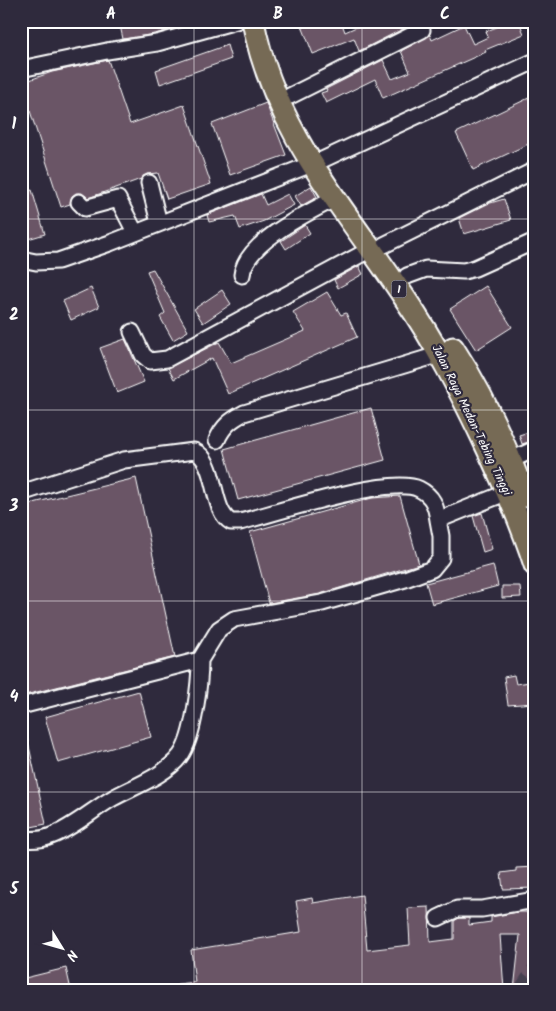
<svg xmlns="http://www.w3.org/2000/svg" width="556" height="1011" font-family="Kalam,sans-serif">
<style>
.building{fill:#6b5466;stroke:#fff}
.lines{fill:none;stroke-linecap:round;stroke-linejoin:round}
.minor-tunnel{stroke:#443f50;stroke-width:15;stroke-dasharray:15 8;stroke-linecap:butt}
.minor-casing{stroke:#fff;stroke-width:19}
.highway-casing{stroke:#fff;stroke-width:25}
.minor{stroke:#2f2a3d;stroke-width:15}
.highway{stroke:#766a54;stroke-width:21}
.grid{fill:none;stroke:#fff;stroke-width:1;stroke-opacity:0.55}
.labels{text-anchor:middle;stroke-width:4.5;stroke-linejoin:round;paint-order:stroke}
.shield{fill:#2f2a3d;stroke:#c1bfc5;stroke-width:1}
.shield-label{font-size:11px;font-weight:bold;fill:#fff}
.street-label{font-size:12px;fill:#fff;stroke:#2f2a3d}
.neatline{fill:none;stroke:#fff;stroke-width:2}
.grid-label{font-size:16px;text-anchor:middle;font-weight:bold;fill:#fff}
</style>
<rect width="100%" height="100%" fill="#2f2a3d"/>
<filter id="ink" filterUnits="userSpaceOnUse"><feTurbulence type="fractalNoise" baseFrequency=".02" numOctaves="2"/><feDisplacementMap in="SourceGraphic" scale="10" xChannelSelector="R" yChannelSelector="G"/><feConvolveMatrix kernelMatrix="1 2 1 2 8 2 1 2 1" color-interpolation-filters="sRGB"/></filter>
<g filter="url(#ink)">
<!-- building -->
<path class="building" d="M119 21H194V23L155 34 123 39Z
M300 21H341L345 32 370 21H404L407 27 359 51 354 38 313 54Z
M495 21H519L524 34 485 50 486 52 383 98 375 79 326 103 321 93 327 91 326 89 383 60 392 79 410 72 401 51 430 35 432 40 464 25 473 44 488 37 486 31 497 27Z
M227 45 231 59 160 84 156 70Z
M108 60 130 124 184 105 211 184 167 199 158 173 147 174 141 179 88 198 82 193H76L72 196 70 204 61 207 21 83 52 72Z
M535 95V141L473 170 456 133Z
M266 103 286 155 230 175 212 124Z
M311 186 317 197 301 206 295 196Z
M32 190 45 234 21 241V193Z
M261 194 266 205 288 194 294 205 264 221 240 229 235 216 209 222 207 215Z
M504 199 511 220 464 234 459 218 487 204Z
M305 225 310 233 286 249 281 241Z
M359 266 363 274 338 288 334 280Z
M153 269 188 331 173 340 160 317 165 313 147 271Z
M486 286 512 327 476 350 450 309Z
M91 288 99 307 71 320 63 301Z
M222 290 231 304 203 323 194 309Z
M327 292 341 315 346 313 357 337 228 394 212 358 174 379 168 368 219 342 231 363 305 331 293 312Z
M125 339 144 382 117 393 100 348Z
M371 408 385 460 238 500 224 449Z
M535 430V440L522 444 519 435Z
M136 478 175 657 21 696V506Z
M400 496 419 564 320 594 269 603 250 532 372 498Z
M482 513 492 549 483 552 473 516Z
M493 565 498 586 432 604 426 583Z
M502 586H520L521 597 502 598Z
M514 675 516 684 530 682 534 703 508 705 504 677Z
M139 691 151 737 58 763 45 717Z
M25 728 46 824 21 829V729Z
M535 867V888L503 889 501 873 516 871V868Z
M362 895 367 950 410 945 408 908 429 907 430 942 454 939V921L459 918H469V925L491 922V917L518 912H527L528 917H535V980L533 988 514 990 520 935H500L504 990H178V984L195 982 191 950 301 932 296 901 312 898 313 903Z
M66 968 71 990H21V979Z"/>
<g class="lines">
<!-- minor-tunnel -->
<path class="minor-tunnel" d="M521 990 535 969"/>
<defs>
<path id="minor" d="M21 69 107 51 157 43 236 21
M290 96 422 30
M149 183 159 223
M79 202 85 208 118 199 135 232
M384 245 535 170
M21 259 36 262 58 261 110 243 322 160 535 61
M242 275C245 243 307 213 334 199
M407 276 426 269 464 271 475 268 535 241
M132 332 143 355 150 361 167 359 371 249
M217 440C223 426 231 420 244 413L441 354
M511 460 535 449
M520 483 535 478
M21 493 124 460 194 451C218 461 210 510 231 522H240C276 513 390 475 419 489 433 496 436 506 438 520L508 492
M530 514 535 512
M200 660 219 629 234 619 322 603 405 579 432 569 441 558V536L438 520
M21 706 200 660C200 682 194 738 180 756 166 775 133 787 113 798 92 810 73 828 51 836 42 840 31 840 21 839
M438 918 457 909H482L535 900"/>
<path id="highway" d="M253 21C274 131 344 207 404 297 436 344 459 389 483 439 503 481 521 521 535 565
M453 348C483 394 506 445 524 496"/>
</defs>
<!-- minor casing -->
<use href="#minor" class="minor-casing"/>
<!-- highway casing -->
<use href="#highway" class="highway-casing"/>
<!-- minor -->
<use href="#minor" class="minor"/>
<!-- highway -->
<use href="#highway" class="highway"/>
</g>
</g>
<!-- grid -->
<path class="grid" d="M194 21V990M362 21V990M21 219H535M21 410H535M21 601H535M21 792H535"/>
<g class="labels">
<!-- shield labels -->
<rect class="shield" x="391.5" y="280.5" width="15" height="17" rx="4"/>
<g class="shield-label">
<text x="399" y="293">1</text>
</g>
<!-- street labels -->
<g class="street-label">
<text transform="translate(472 420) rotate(64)" y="4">Jalan Raya Medan-Tebing Tinggi</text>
</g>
</g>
<!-- margin -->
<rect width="556" height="1011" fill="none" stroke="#2f2a3d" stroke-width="55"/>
<!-- north arrow -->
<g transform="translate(62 948) rotate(127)" stroke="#2f2a3d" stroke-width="4" paint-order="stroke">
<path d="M0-4L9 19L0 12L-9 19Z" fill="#ffffff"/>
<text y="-8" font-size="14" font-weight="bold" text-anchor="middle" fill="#ffffff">N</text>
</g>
<rect x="28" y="28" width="500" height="956" class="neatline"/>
<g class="grid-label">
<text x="111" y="19">A</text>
<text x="278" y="19">B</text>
<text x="445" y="19">C</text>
<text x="14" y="129">1</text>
<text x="14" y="320">2</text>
<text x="14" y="511">3</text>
<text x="14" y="702">4</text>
<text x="14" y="894">5</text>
</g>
</svg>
